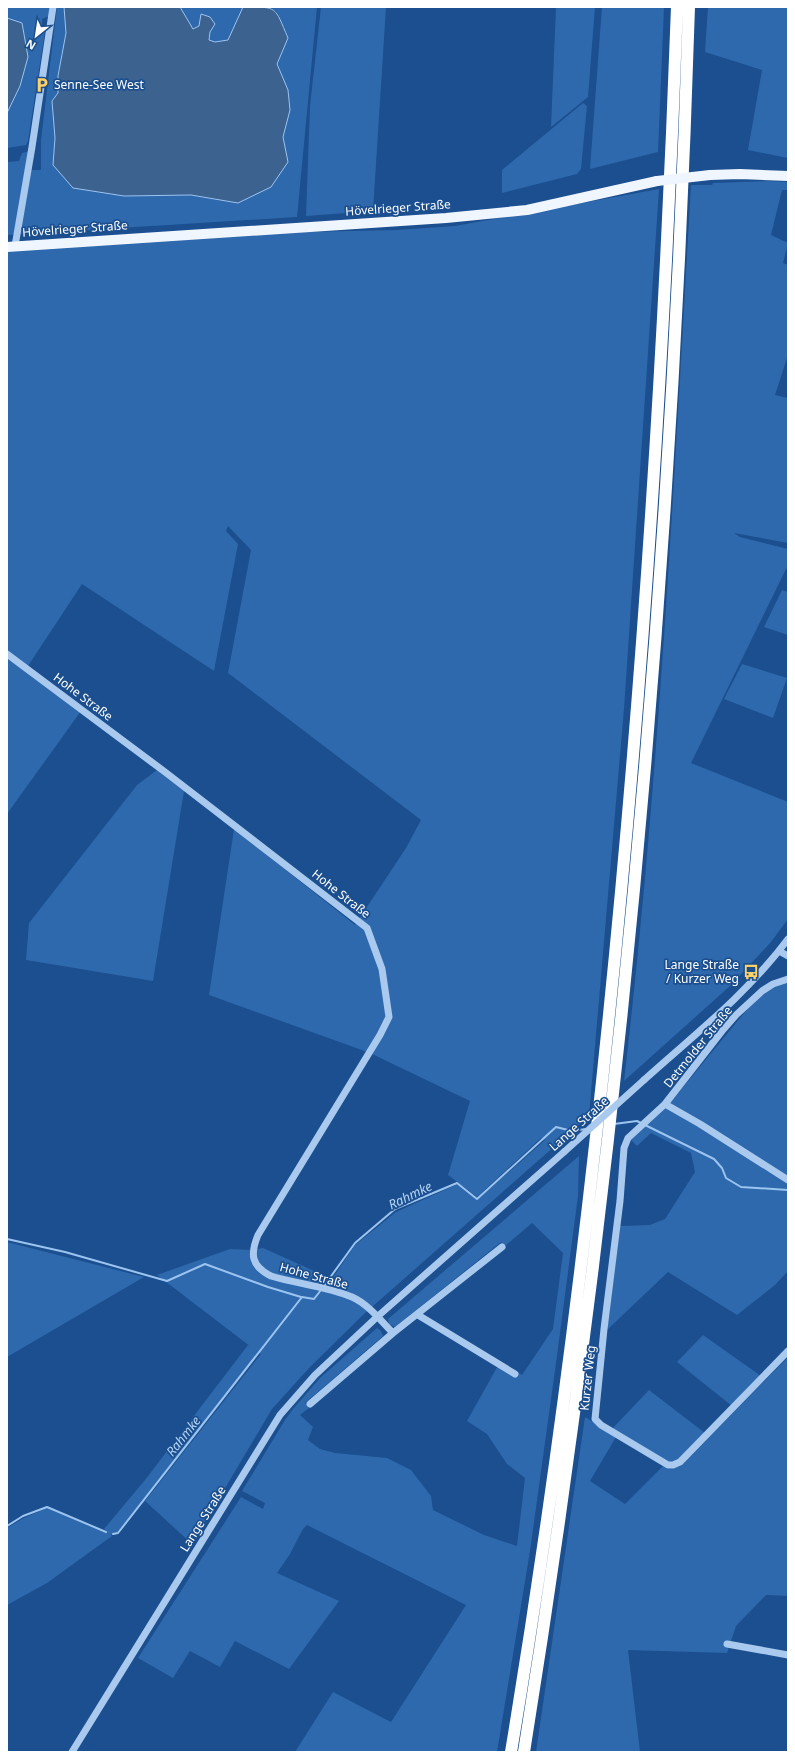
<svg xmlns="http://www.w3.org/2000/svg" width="795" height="1759" font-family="'Noto Sans',sans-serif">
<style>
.green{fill:#2e69ad}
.water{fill:#3c6290;stroke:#9cc4f0}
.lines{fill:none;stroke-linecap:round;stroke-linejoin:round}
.stream{stroke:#9cc4f0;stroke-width:2}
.minor{stroke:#a9c9ee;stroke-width:7}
.major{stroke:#f0f6ff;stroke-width:10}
.highway{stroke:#fff;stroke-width:12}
.minor-bridge{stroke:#a9c9ee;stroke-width:7}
.major-bridge{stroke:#f0f6ff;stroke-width:10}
.labels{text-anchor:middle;stroke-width:3.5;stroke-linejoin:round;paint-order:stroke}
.poi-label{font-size:12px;fill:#fff;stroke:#1b4f8f;text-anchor:start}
.street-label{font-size:12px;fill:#fff;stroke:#1b4f8f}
.water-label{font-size:13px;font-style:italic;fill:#b5d3f5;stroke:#1b4f8f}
</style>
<rect width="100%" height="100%" fill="#1b4f8f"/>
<!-- green -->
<path class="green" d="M7 7H50L49 16 42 19V27L45 31 28 141 26 145 7 148V113L20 86 22 23 7 18Z
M57 7H64L66 33 58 76V93L52 101 55 138 53 165 124 196 191 195 238 203 288 162 283 137 290 110 288 90 277 64 288 38 277 12 270 7H317L297 217 7 235V162L19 161 22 153 30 151 26 170H41V140Z
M180 7H243L228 41 215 42 209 40 210 32 215 24 199 26 193 29Z
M321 7H386L373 211 306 216 310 106Z
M556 7H595L588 97 551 127Z
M602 7H664L658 152 590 169Z
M708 7H788V158L748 150 762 70 705 52Z
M583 103 587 106 581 169 577 174 502 193V170Z
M768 181 788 182V190H782L771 235 788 243 783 263 788 265V355L775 395 788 398V543L734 533 740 537 788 549V565L691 763 788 802V919L771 942 730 986 624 1081C659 783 674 484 691 185H712L713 183Z
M659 189 624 709 589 1116 364 1314 309 1368 272 1409 192 1544 145 1501 261 1354 259 1353 117 1533H113L111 1535 112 1536 47 1583 7 1605V1528L24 1518 47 1508 106 1533 107 1531 104 1529 145 1480 248 1345 251 1347 157 1275 230 1249 251 1250 263 1248 332 1279 355 1245 396 1212 458 1184 477 1200 545 1140 541 1138 477 1197 448 1175 470 1101 370 1053 209 995 234 829 355 925 406 848 421 820 228 673 251 550 228 526 226 531 238 544 214 671 82 584 26 669 81 711 7 814V250L303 232 397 230 455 226Z
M782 590 788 592V635L764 627Z
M742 664 787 678 773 718 724 699Z
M157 770 184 791 153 981 26 960 29 923 137 785Z
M788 981V1271L775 1285 737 1315 668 1272 607 1330 620 1226 650 1225 665 1219 695 1172 691 1153 651 1133 637 1146 631 1140 675 1097 759 995Z
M579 1156 578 1196 556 1363 530 1551 497 1752H295L333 1692 391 1722 466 1605 307 1525 303 1529 290 1554 277 1573 339 1601 289 1669 235 1641 220 1667 190 1651 173 1678 138 1658 241 1497 263 1509 265 1503 242 1491 285 1420 293 1409 320 1378 377 1328 381 1331 383 1336 305 1403 309 1408 300 1415 313 1427 308 1440 320 1449 335 1453 387 1458 411 1470 431 1496 433 1510 484 1535 517 1546 525 1478 507 1464 487 1434 467 1421 500 1362 522 1375 553 1329 563 1253 532 1223 505 1246 501 1242 395 1327 389 1324 388 1319Z
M7 1242 144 1277 7 1357Z
M703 1335 761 1376 732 1406 677 1362Z
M788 1357V1596L766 1595 736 1626 727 1653 628 1650 640 1752H536L585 1417 616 1437 590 1481 625 1504 663 1466 670 1469 681 1466Z
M649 1390 705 1433C697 1442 681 1463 669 1462L612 1429Z"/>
<!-- water -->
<path class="water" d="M64 7H180L193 29 199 26 201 14 210 17 215 24 210 32 209 40 215 42 228 40 243 7C279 7 274 6 288 38L277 64 288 90 290 110 283 137 288 162 271 187 238 203 191 195 124 196 73 188 53 165 55 138 52 101 58 93V76L66 33Z
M7 18 22 23 28 57 20 86 7 113Z"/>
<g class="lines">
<!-- stream -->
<path class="stream" d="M614 1124 637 1121 641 1123
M645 1125 714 1159 722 1168 726 1178 741 1187 788 1190
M7 1239 65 1252 167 1281 205 1264 268 1287 301 1297
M324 1286 355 1243 395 1209 457 1183 477 1199 556 1127 572 1131 586 1129
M7 1526 23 1516 47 1507 106 1532
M113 1534 118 1533 302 1297 314 1299 321 1290"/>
<!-- minor -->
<path class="minor" d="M15 246 32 147 53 7
M7 654 165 772 367 928 382 969 389 1017 380 1035 258 1235C250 1254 251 1266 271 1276 297 1284 326 1286 352 1297 368 1304 381 1321 393 1333L502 1247
M779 951 788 956
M788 979 773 984 762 991 736 1015 722 1031 665 1104 700 1124 788 1180
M644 1080C693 1036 748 993 788 939
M665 1104 628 1138 624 1148 620 1201 604 1329 595 1419 601 1425 668 1465H673L680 1462 788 1351
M418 1315 515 1374
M310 1404 393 1333
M727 1644 788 1655
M72 1752 280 1415 315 1375 377 1317 564 1152"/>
<!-- major -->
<path class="major" d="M710 175 740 174 788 176
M7 247 446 218 527 210 657 181"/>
<!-- highway -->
<path class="highway" d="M511 1752C607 1175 656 591 677 7
M524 1752C617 1175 671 591 689 7"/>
<!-- minor-bridge -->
<path class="minor-bridge" d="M564 1152 644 1080"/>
<!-- major-bridge -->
<path class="major-bridge" d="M657 181 710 175"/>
</g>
<!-- icons -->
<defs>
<symbol id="parking-bare" viewBox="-9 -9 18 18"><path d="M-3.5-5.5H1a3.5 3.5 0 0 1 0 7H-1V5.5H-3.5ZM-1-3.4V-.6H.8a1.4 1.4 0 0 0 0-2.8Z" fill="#ffd166" stroke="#1b4f8f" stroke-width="2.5" paint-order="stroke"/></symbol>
<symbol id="bus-bare" viewBox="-9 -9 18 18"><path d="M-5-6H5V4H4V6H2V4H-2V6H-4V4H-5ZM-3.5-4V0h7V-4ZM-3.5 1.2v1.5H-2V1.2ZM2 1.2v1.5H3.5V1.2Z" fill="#ffd166" stroke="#1b4f8f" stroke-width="2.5" paint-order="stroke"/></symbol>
</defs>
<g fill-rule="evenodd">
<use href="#parking-bare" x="31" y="74" width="22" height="22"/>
<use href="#bus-bare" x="740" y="961" width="22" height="22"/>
</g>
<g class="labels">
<!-- poi labels -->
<g class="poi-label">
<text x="54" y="89">Senne-See West</text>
<text x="739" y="969" text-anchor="end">Lange Straße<tspan x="739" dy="14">/ Kurzer Weg</tspan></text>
</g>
<!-- street labels -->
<g class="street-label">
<text transform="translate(398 208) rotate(-4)" y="4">Hövelrieger Straße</text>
<text transform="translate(75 229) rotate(-4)" y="4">Hövelrieger Straße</text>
<text transform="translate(83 697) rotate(37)" y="4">Hohe Straße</text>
<text transform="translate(341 894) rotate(38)" y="4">Hohe Straße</text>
<text transform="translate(698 1047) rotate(-51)" y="4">Detmolder Straße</text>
<text transform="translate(579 1124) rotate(-42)" y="4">Lange Straße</text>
<text transform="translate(314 1276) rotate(15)" y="4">Hohe Straße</text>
<text transform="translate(588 1378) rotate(-84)" y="4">Kurzer Weg</text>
<text transform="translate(203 1519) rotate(-58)" y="4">Lange Straße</text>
</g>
<!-- water labels -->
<g class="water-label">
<text transform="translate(410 1195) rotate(-26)" y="5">Rahmke</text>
<text transform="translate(183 1436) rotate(-52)" y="5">Rahmke</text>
</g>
</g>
<!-- border -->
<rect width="795" height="1759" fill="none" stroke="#ffffff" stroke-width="16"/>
<!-- north arrow -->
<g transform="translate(36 36) rotate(210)" stroke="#1b4f8f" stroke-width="3" paint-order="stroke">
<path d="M0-3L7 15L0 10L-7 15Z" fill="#ffffff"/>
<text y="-6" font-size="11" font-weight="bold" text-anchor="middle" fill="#ffffff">N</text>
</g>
</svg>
